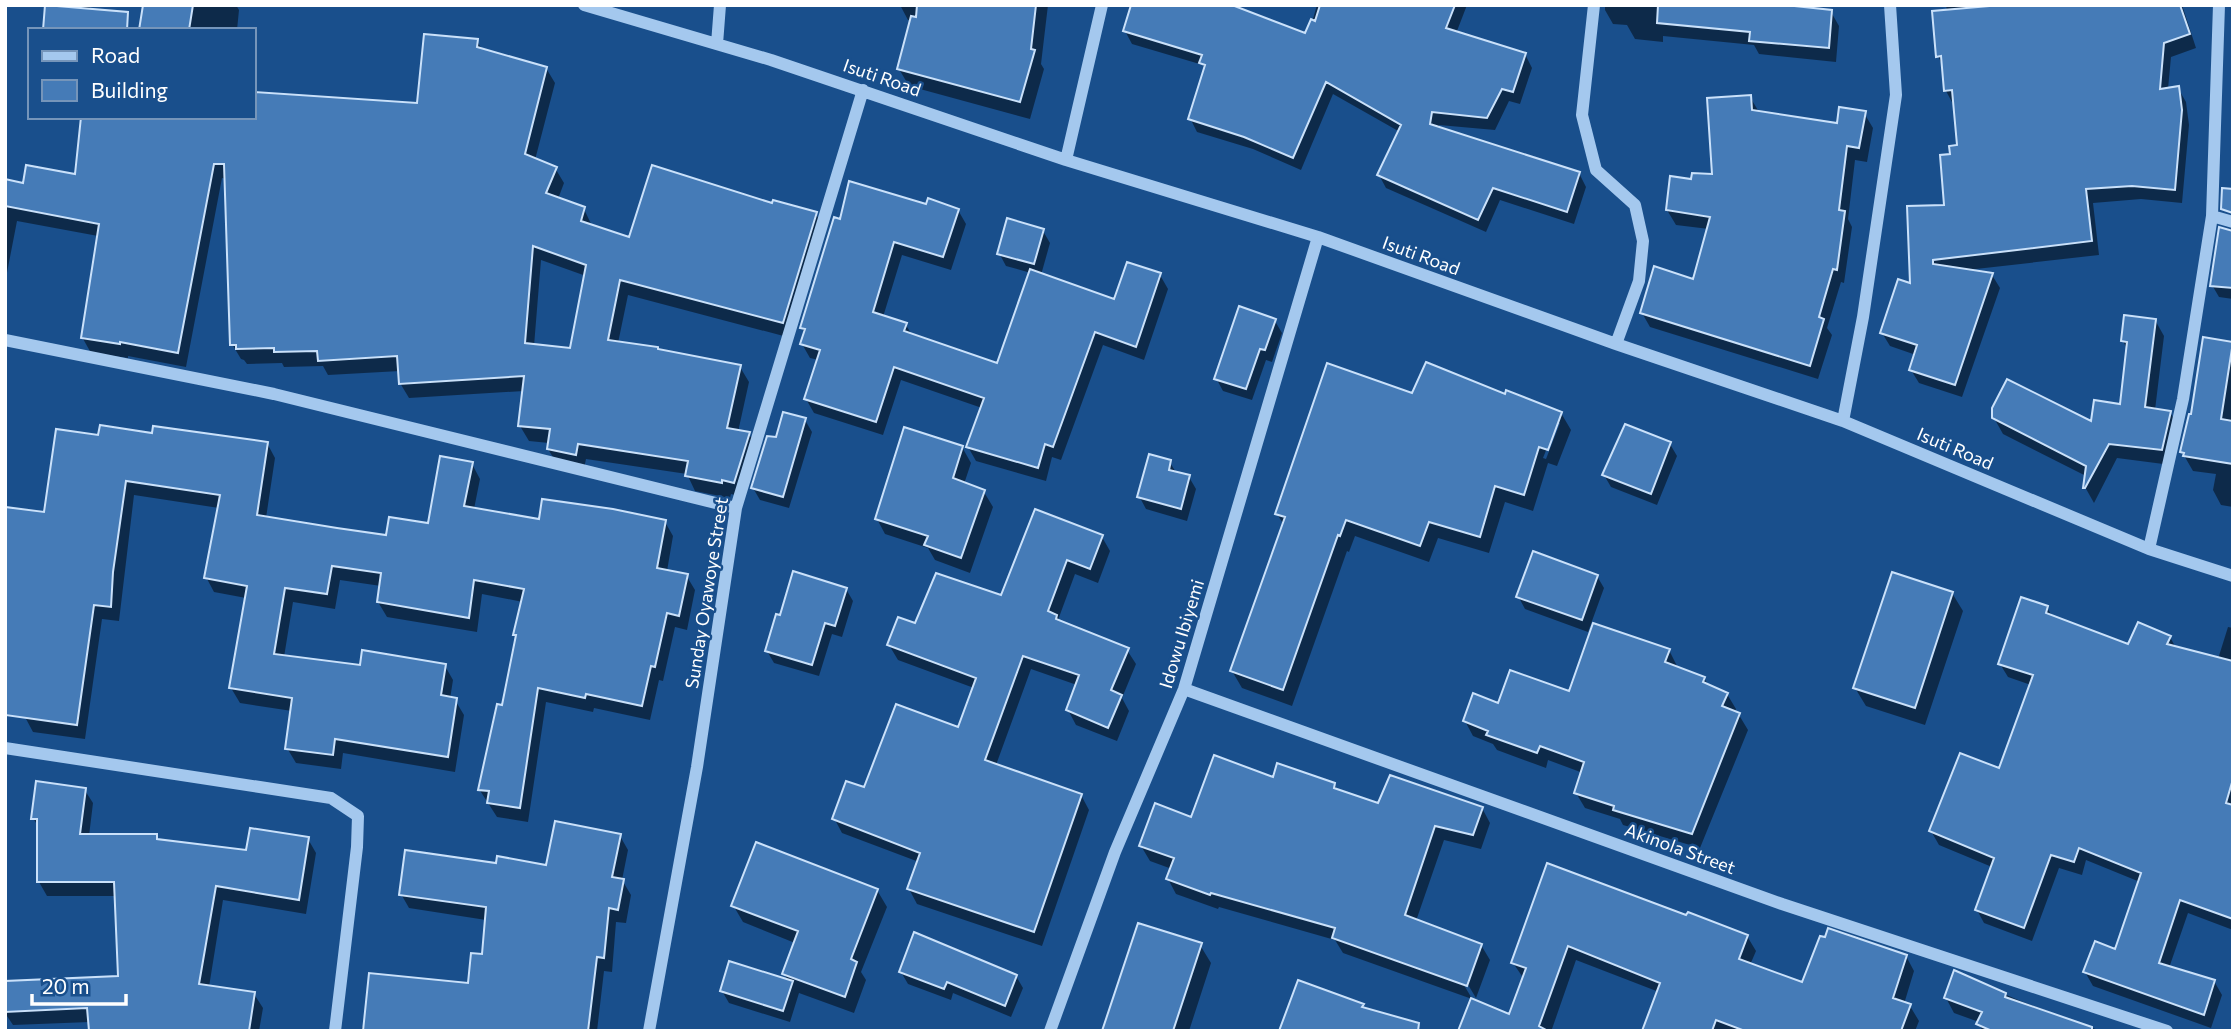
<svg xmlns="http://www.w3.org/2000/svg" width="2238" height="1036" font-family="Commissioner,sans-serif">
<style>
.shadow{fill:#0007;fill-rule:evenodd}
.building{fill:#457bb7;stroke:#cae1fa;stroke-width:2;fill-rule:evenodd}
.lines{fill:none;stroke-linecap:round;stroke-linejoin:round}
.minor{stroke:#a4c8ee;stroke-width:12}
.labels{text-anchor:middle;stroke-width:5;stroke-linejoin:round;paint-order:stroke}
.street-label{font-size:18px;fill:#fff;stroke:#194f8c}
</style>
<rect width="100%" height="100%" fill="#194f8c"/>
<!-- shadow -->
<path class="shadow" d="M47 5H90L87 30Z
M146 5H236L239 10 237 30H142Z
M900 5H1048L1041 64 1044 69 1030 119 909 86 899 69 912 20H908Z
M1317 5H1467L1457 31 1525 54 1532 68 1520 104 1509 101 1495 130 1439 125V128L1579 173 1586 187 1574 224 1500 200 1486 232 1386 188 1379 175 1400 132 1333 94 1301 170 1253 149 1197 132 1190 118 1205 70 1203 65 1132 44 1125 31 1308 36Z
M1605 5H1768L1831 12 1839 26 1836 62 1759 54 1754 45 1663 36V42L1635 39 1627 25 1613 24 1605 10Z
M1946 5H2182L2196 48 2171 57 2168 89 2178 88 2186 102 2189 125 2182 203 2141 199 2093 203 2099 255 1967 270 1992 275 2000 288 1962 397 1919 383 1911 370 1916 355 1890 346 1882 333 1912 285 1946 207 1952 155 1959 147 1953 104 1946 91 1943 66 1938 56 1947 11Z
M477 41 483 51 546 68 555 83 535 160 555 168 564 183 558 199 584 209 592 226 630 239 773 205 816 214 824 229 791 338 628 295 618 343 740 367 749 382 738 432 749 434 758 449 743 497 731 494 730 498 695 491 687 474 586 459 584 469 557 464 548 449 549 443 529 441 520 426 524 391 409 398 400 383V371L328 375 323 366 284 367 282 363 247 364 244 360 241 359 232 344 226 179 222 178 186 367 128 356V358L91 353 82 337 98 236 17 221 5 283V181L25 185 77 176 254 117V94L418 105ZM541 260 586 276 571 350 534 346Z
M1750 97 1759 112 1838 125 1864 113 1873 128 1867 162 1855 160 1848 219 1852 227 1844 283 1841 282 1827 328 1832 335 1818 379 1650 327 1642 313 1695 281 1709 229 1676 225 1667 210 1692 181 1713 176Z
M927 206 958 210 966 224 951 270 902 255 883 317 906 325 912 335 998 365 1031 273 1006 266 999 253 1043 231 1050 243 1041 275 1115 301 1160 275 1168 289 1144 360 1103 345 1061 460 1052 457 1046 481 976 461 968 447 982 408 901 380 883 435 814 413 806 399 819 360 810 358 802 344 805 334 802 328 841 221Z
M2233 236V299L2219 297 2212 285Z
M2155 320 2164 336 2155 410 2170 412 2179 428 2171 465 2117 458 2094 503 2085 487 2086 476 2003 434 1994 418 2092 424 2122 406 2128 351 2123 341Z
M1275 321 1282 333 1272 362 1266 360 1252 400 1223 391 1216 378Z
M2233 343V507L2221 505 2213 490 2216 474 2193 471 2182 452 2192 416Z
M1413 395 1506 397 1561 413 1571 430 1557 466 1548 463 1533 511 1505 502 1489 553 1438 538 1429 562 1355 536 1349 552 1347 551 1292 706 1242 688 1232 671 1284 525 1277 514ZM1557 423H1560L1546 459 1543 458Z
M805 420 812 432 789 508 760 500 753 488 777 439Z
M153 435 267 443 275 458 266 518 388 537 429 525 472 464 480 479 474 509 541 521 665 522 673 536 667 571 686 575 695 590 687 630 675 627 663 681 659 680 650 720 594 708 593 712 546 702 528 822 497 817 479 789 504 707 523 602 482 594 477 632 387 617 378 602 381 586 340 580 335 609 293 602 284 657 361 667 445 666 453 680 450 699 455 700 464 715 455 772 343 753 341 769 296 763 287 748 292 711 240 703 231 688 246 598 214 592 206 577 219 508 134 495 119 621 102 619 85 739 33 732 25 717 45 514 100 437Z
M1670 444 1677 456 1657 505 1611 487 1604 475Z
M962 447 971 463 964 484 984 492 993 507 970 573 935 560 928 548 885 534 877 519Z
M1169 461 1177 474 1189 477 1196 489 1187 521 1146 509 1139 496Z
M1102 537 1110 551 1098 583 1075 574 1058 620 1127 650 1136 664 1122 698 1129 711 1117 741 1076 725 1068 710 1077 685 1031 669 996 765 1081 795 1089 810 1042 946 917 904 909 889 919 862 842 833 834 818 865 790 959 729 974 688 898 660 889 645 916 625 1002 597Z
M1597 576 1604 588 1588 632 1525 609 1518 596Z
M846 589 853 601 842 637 832 634 819 676 774 663 767 651Z
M1952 593 1963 611 1925 725 1866 706 1855 688Z
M2047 608 2053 617 2129 646 2170 637 2176 648 2218 659 2228 627 2233 628V930L2188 913 2169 968 2214 981 2222 995 2211 1028 2093 986 2085 972 2116 951 2140 882 2086 860 2082 875 2059 868 2032 941 1984 923 1977 910 1992 867 1939 845 1931 831 2000 770 2031 685 2008 677 2000 664Z
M1669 650 1677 666 1676 668 1704 678 1709 686 1727 694 1736 709 1734 713 1739 715 1748 730 1700 848 1623 825 1620 819 1585 808 1576 793 1583 773 1548 760 1546 768 1497 750 1493 744 1473 736 1465 721 1499 705 1570 694Z
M1274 779 1334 784 1338 791 1379 805 1482 808 1490 823 1481 849 1444 840 1416 921 1481 945 1490 960 1476 998 1464 978 1461 980 1474 1002 1510 1016 1524 979 1513 963 1548 865 1688 917 1747 936 1756 951 1750 965 1803 984 1906 956 1914 971 1904 1004 1910 1006 1919 1021 1915 1031H1644L1659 992 1576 960 1552 1029 1554 1031H1459L1472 999 1343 953 1335 940 1219 907 1218 909 1176 894 1168 879 1172 869 1150 861 1141 846Z
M84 789 93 803 89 836H156L159 841 247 852 308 839 316 853 306 914 223 900 209 987 254 994 263 1008 259 1031H90V1022L13 1025 5 1013V983L119 978 116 896H47L39 882V828L33 818Z
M620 836 628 850 622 880 631 895 626 923 616 922 612 972 604 971 597 1031H362V1027L470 985 483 956 486 920 409 908 401 894 497 865 547 867Z
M877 890 887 907 861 972 866 980 854 1013 799 993 790 1022 729 1003 722 991 789 982 784 974 795 943 743 922 733 905Z
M1200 945 1211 963 1189 1031H1104Z
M901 972 1016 976 1023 988 1011 1017 953 993 951 1000 908 984Z
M1955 973 2023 1002 2101 1031H1982L1979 1022 1954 1013 1946 998Z"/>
<!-- building -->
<path class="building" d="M45 5 128 12 127 30H43Z
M143 5H193L189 30H139Z
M917 5H1036L1031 49 1035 50 1020 102 897 69 911 16 916 17Z
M1131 5H1232L1305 33 1311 19 1315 21 1320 5H1455L1446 28 1526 53 1513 92 1502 89 1487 118 1432 112 1430 124 1580 172 1567 212 1493 188 1478 220 1377 175 1401 125 1326 82 1293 158 1244 137 1188 119 1205 65 1199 63 1202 55 1123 31Z
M1658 5H1785L1832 10 1829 48 1749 41 1750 32 1657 23Z
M2001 5H2180L2190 34 2164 43 2160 89 2179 86 2182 110 2175 190 2132 186 2086 189 2092 241 1933 260V264L1993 273 1955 385 1909 370 1917 345 1880 333 1898 279 1910 283 1907 206 1944 205 1940 155 1950 154 1949 146 1957 145 1952 90 1944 91 1941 56 1936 57 1932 11Z
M424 34 478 39 477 47 547 67 525 154 557 167 546 193 585 207 581 221 629 237 652 165 772 203 773 200 817 212 783 323 620 280 608 340 658 347V349L741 365 727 428 750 432 734 483 722 480V483L685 476 688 461 578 444 576 455 547 449 550 429 518 426 524 376 399 384 397 356 318 361 317 351 274 352V348L236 349V345H230L224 164H214L178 353 120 342V344L81 338 99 224 5 206V179L23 183 26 165 75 174 81 117H254L255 92 417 103ZM533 246 586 265 570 348 525 343Z
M1751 95 1752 110 1837 123 1839 107 1866 111 1859 148 1847 146 1839 210 1845 211 1837 270 1833 269 1819 317 1824 319 1810 366 1640 313 1654 266 1693 279 1710 217 1666 210 1670 176 1691 179 1692 173 1712 174 1707 98Z
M849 181 926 204 928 198 959 209 943 257 894 242 873 312 907 323 904 331 997 363 1030 269 1114 299 1127 262 1161 273 1136 347 1095 332 1053 447 1045 444 1038 468 966 447 984 398 894 367 876 422 804 399 820 350 800 344 805 329 800 328 834 217 840 219Z
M2222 188 2233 189V213L2221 209Z
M1007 218 1044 229 1034 264 997 254Z
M2219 227 2233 231V288L2210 286Z
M1239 306 1276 319 1265 350 1260 349 1246 389 1214 379Z
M2124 315 2156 319 2145 407 2171 411 2162 450 2109 444 2085 488H2083L2086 466 1992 418V408L2007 379 2091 421 2094 400 2120 404 2127 342 2121 341Z
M2203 337 2233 342 2221 419 2233 421V464L2183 456 2184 453 2180 452 2189 414H2191Z
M1426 362 1505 394 1506 390 1562 412 1548 450 1539 447 1524 495 1495 486 1480 537 1429 522 1420 546 1346 520 1340 536 1338 535 1283 690 1230 671 1285 517 1275 514 1327 363 1412 393Z
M783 412 806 418 783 497 751 488 767 436 776 437Z
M1625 424 1671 442 1651 494 1602 475Z
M100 425 152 433 153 426 268 442 257 515 337 528 386 535 389 517 428 523 440 456 473 462 464 506 539 519 542 499 613 509 666 520 657 568 688 574 679 616 667 613 655 667 651 666 642 706 586 694 585 698 538 688 520 808 487 803 489 791 478 790 497 704 502 705 516 635H513L524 589 474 580 469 618 377 602 381 573 332 566 327 594 285 588 274 654 360 665 362 650 446 664 441 695 457 698 448 757 335 739 333 755 285 749 292 698 229 688 247 586 204 578 220 495 126 481 113 572 111 607 94 605 77 725 5 715V507L44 512 56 429 98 435Z
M904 427 963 446 953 478 985 490 961 558 924 545 928 536 875 519Z
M1149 454 1171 460 1169 470 1190 475 1181 509 1137 497Z
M1035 509 1103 535 1090 569 1067 560 1048 611 1057 615 1056 619 1129 648 1111 690 1122 695 1108 728 1066 710 1079 675 1023 656 985 760 1082 794 1034 932 907 889 920 853 832 819 846 781 864 787 896 704 958 727 976 678 887 645 898 617 915 623 936 573 1001 595Z
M1533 551 1598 575 1582 620 1516 597Z
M793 571 847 588 835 626 825 623 812 665 765 651 776 614 780 615Z
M1892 572 1953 592 1915 708 1853 688Z
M2021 597 2048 606 2046 613 2128 644 2138 622 2171 636 2167 644 2233 661V779L2226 803 2233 805V919L2180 900 2159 963 2215 980 2204 1015 2083 972 2095 941 2115 949 2141 873 2079 848 2074 862 2051 855 2024 928 1975 910 1994 858 1929 831 1960 753 1999 768 2033 675 1998 664Z
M1593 623 1670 649 1665 662 1705 677 1703 682 1728 693 1722 706 1740 713 1692 834 1613 810 1614 806 1574 793 1584 762 1540 746 1537 753 1486 735 1488 731 1463 721 1473 693 1498 703 1510 670 1569 691Z
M1214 755 1273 777 1277 763 1335 783 1334 788 1378 803 1390 775 1483 807 1473 835 1435 826 1405 915 1482 944 1467 986 1332 938 1335 928 1211 893 1210 895 1166 879 1174 858 1139 846 1155 803 1191 817Z
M36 781 86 788 80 834H157V839L246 850 250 828 309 837 299 900 216 886 199 984 255 992 249 1031H89L87 1008 5 1012V981L118 976 114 882H37V819H31Z
M555 821 621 834 612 877 624 879 618 910 609 908 604 958 597 957 588 1031H363L369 973 468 983 471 953 482 954 486 907 399 895 405 850 496 863 497 856 546 865Z
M756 842 878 889 851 959 857 962 845 997 782 974 798 931 731 906Z
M1547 863 1686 915 1688 912 1748 935 1739 959 1802 982 1820 936 1825 937 1828 928 1907 955 1893 998 1911 1004 1901 1031H1745L1716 1020 1712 1031H1642L1660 983 1568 946 1539 1026 1548 1031H1458L1471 998 1509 1014 1526 968 1511 963Z
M1138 923 1202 943 1173 1031H1102Z
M914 932 1017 975 1005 1006 947 982 944 989 899 972Z
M729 961 793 981 783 1011 720 991Z
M1954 970 2006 993 2005 997 2092 1027V1031H1992L1976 1024 1982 1012 1944 998Z
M1298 980 1364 1004 1362 1007 1419 1023 1418 1031H1279Z"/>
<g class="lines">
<!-- minor -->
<path class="minor" d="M584 5 771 60 1066 160 1318 237 1616 344 1843 421 2149 549 2233 576
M1594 5 1582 115 1596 170 1635 205 1643 241 1639 281 1616 344
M717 44 720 5
M1066 160 1102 5
M2212 216 2233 222
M5 340 274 394 736 508
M1843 421 1863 317 1896 95 1890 5
M2149 549 2183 399 2212 216 2219 5
M1184 689 1782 904 2167 1031
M5 748 331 798 358 816 357 847 335 1031
M649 1031 697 767 736 508 863 90
M1050 1031 1115 852 1184 689 1318 237"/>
</g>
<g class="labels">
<!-- street labels -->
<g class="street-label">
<text transform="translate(882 78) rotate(19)" y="6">Isuti Road</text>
<text transform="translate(1421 256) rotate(20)" y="6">Isuti Road</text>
<text transform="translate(1955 449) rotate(23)" y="6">Isuti Road</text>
<text transform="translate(707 593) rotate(-81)" y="6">Sunday Oyawoye Street</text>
<text transform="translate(1182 634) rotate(-73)" y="6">Idowu Ibiyemi</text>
<text transform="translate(1680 849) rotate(20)" y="6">Akinola Street</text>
</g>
</g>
<!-- border -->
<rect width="2238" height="1036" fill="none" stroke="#ffffff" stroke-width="14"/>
<!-- legend -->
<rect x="28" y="28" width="228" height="91" fill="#194f8c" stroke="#7595ba" stroke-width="2"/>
<rect x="42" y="51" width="35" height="10" fill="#a4c8ee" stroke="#7595ba" stroke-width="2"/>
<text x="91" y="63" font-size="21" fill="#ffffff">Road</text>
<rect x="42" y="80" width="35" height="21" fill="#457bb7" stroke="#7595ba" stroke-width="2"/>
<text x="91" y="98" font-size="21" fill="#ffffff">Building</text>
<!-- scale -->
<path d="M32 994v10h94v-10" fill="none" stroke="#ffffff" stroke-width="3.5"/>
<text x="42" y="994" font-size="21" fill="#ffffff" stroke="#194f8c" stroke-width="5" paint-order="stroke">20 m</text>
</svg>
